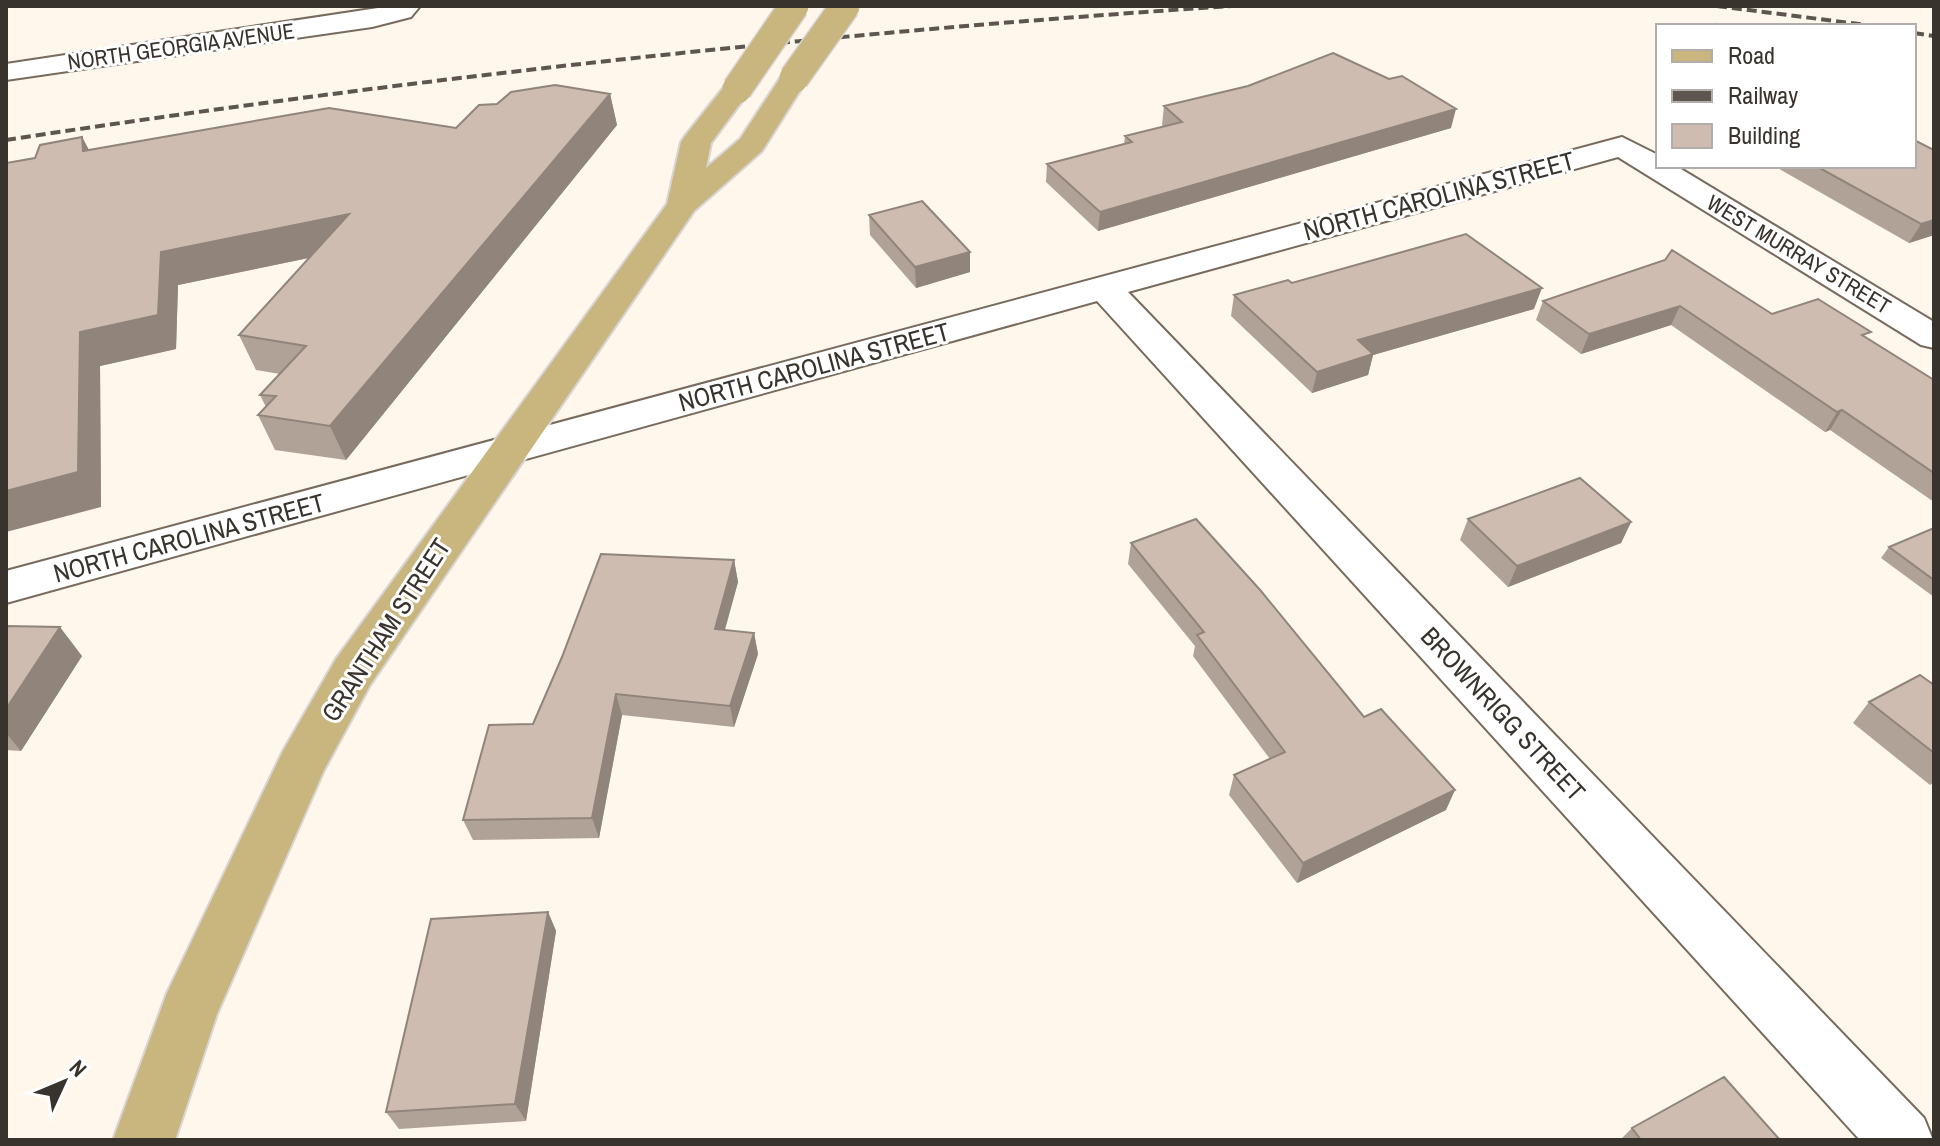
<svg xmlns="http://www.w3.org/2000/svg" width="1940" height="1146" font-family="'Archivo Narrow',sans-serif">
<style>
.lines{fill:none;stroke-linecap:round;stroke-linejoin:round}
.minor-casing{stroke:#786b5d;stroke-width:4}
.major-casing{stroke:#d7d6d5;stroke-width:4}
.minor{fill:#fff;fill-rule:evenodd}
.major{fill:#c9b57e;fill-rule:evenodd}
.rail{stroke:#5d564f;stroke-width:4;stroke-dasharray:10 5;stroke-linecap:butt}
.major-bridge-casing{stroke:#d7d6d5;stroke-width:32;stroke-linecap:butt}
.major-bridge{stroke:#c9b57e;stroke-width:29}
.wall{fill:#b1a297}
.shaded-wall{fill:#90847b}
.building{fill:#cebcb0;stroke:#90847b;stroke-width:2}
.labels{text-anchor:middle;stroke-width:6;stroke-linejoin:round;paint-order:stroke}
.far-street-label{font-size:22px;fill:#39332d;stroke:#fff}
.street-label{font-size:26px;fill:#39332d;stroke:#fff}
</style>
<rect width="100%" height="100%" fill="#fff6ec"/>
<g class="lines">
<defs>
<path id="minor" d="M391 6H420L411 17 372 27 6 80V64Z
M1622 137 1658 155V166H1676L1934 322V348L1921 345 1618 157 1128 292 1924 1118 1933 1140H1860L1097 301 6 603V571Z"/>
<path id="major" d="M794 70 804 72 808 78 762 151 694 211 370 685 324 770 217 1014 175 1140H113L167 993 283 751 336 659 667 204 681 142 685 136 727 83 737 80 747 83 751 89 711 143 706 168 740 139 784 72Z"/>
</defs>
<!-- minor casing -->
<use href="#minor" class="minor-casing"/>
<!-- major casing -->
<use href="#major" class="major-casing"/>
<!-- minor -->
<use href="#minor" class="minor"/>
<!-- major -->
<use href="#major" class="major"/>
<!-- rail -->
<path class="rail" d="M1717 6 1874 26
M1914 33 1934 36
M6 140C413 78 821 33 1232 6"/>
<defs>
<path id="major-bridge" d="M794 78 845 6
M737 89 794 6"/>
</defs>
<!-- major-bridge casing -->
<use href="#major-bridge" class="major-bridge-casing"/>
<!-- major-bridge -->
<use href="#major-bridge" class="major-bridge"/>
</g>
<!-- wall -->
<path class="wall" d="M610 94 617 125 346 460 275 450 258 415 266 407 260 395 280 374 256 370 239 335 309 258 178 285 176 349 100 366 101 507 35 158 82 137 89 150 456 128 497 104Z
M1164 106 1451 128 1098 231 1046 182 1047 164 1124 144 1125 136 1163 126 1162 125Z
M1934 150V235L1909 243 1774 166H1914Z
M869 215 970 272 916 288 870 235Z
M1665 260 1772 314 1867 338 1934 380V502L1830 430 1825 432 1671 325 1581 354 1536 320 1543 301Z
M1292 283 1534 309 1373 355 1368 375 1312 393 1231 316 1234 295Z
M1468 519 1631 522 1621 543 1508 587 1460 540Z
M1934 528V597L1881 558 1889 547Z
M1131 543 1364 717 1446 810 1297 883 1229 795 1234 775 1270 759 1193 656 1195 646 1128 564Z
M734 560 738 582 725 630 754 633 758 654 734 727 622 715 599 838 473 840 463 820 533 724Z
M6 626 82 656 21 751 6 750Z
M1934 685V782L1930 785 1853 723 1869 702Z
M548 912 556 931 526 1121 399 1129 386 1112Z
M1632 1128 1780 1140H1620Z"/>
<!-- shaded-wall -->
<path class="shaded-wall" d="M610 94 617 125 346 460 330 426Z
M1456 109 1451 128 1098 231 1100 212Z
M82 137 99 169 83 151Z
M349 214 361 247 178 285 176 349 100 366 101 507 6 532V491L80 332 161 252Z
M1934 220V235L1909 243 1921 224Z
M970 252V272L916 288 915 267Z
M1542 288 1534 309 1373 355 1368 375 1312 393 1317 372 1358 340Z
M1680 306 1671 325 1581 354 1589 334Z
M1842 410 1830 430 1825 432 1837 412Z
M1631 522 1621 543 1508 587 1517 566Z
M734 560 738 582 719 650 715 629Z
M60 627 82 656 21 751 6 733V709Z
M754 633 758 654 734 727 730 706Z
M616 694 622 715 599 838 592 818Z
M1455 790 1446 810 1297 883 1303 863Z
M548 912 556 931 526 1121 515 1104Z"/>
<!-- building -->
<path class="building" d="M1717 24 1742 26H1718Z
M1333 53 1389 79 1402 76 1456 109 1100 212 1047 164 1132 142 1125 136 1182 122 1164 106 1248 86Z
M555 85 610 94 330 426 258 415 276 396 260 395 306 346 239 335 349 214 161 252 158 315 80 332 78 472 6 491V163L35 158 40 145 82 137 83 151 329 108 456 128 479 105 497 104 511 92Z
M1914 140 1934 150V220L1921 224 1816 166H1914Z
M922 201 970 252 915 267 869 215Z
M1466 234 1542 288 1358 340 1373 354 1317 372 1234 295 1288 280 1292 283Z
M1672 250 1772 314 1818 299 1871 332 1862 335 1934 380V473L1842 410 1837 412 1680 306 1589 334 1543 301 1665 260Z
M1580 478 1631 522 1517 566 1468 519Z
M1196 519 1261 591 1364 717 1381 709 1455 790 1303 863 1234 775 1285 752 1197 635 1204 632 1131 543Z
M1934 528V580L1889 547Z
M601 554 734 560 715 629 754 633 730 706 616 694 592 818 463 820 489 725 533 724 562 657Z
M6 626 60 627 6 709Z
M1920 675 1934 685V753L1869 702Z
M548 912 515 1104 386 1112 431 919Z
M1724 1077 1780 1140H1641L1632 1128Z"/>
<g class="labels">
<!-- far-street labels -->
<g class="far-street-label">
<text transform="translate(181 46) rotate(-8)" y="8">NORTH GEORGIA AVENUE</text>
<text transform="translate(1799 254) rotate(31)" y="8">WEST MURRAY STREET</text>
</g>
<!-- street labels -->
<g class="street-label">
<text transform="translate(1439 196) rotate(-15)" y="9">NORTH CAROLINA STREET</text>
<text transform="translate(814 367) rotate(-15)" y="9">NORTH CAROLINA STREET</text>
<text transform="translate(189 538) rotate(-15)" y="9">NORTH CAROLINA STREET</text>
<text transform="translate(386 630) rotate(-57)" y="9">GRANTHAM STREET</text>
<text transform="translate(1503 714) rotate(47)" y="9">BROWNRIGG STREET</text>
</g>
</g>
<!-- border -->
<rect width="1940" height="1146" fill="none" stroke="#39332d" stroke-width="16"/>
<!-- legend -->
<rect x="1656" y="24" width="260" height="144" fill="#ffffff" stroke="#b0adab" stroke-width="2"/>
<rect x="1672" y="50" width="40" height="12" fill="#c9b57e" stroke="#b0adab" stroke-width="2"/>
<text x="1728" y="64" font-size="24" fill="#39332d">Road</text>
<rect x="1672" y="90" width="40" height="12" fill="#5d564f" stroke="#b0adab" stroke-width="2"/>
<text x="1728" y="104" font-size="24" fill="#39332d">Railway</text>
<rect x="1672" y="124" width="40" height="24" fill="#cebcb0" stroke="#b0adab" stroke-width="2"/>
<text x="1728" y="144" font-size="24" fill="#39332d">Building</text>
<!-- north arrow -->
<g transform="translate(64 1082) rotate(46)" stroke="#ffffff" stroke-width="6" paint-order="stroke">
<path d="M0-6L14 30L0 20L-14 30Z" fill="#39332d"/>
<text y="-12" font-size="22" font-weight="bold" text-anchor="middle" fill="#39332d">N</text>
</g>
</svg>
